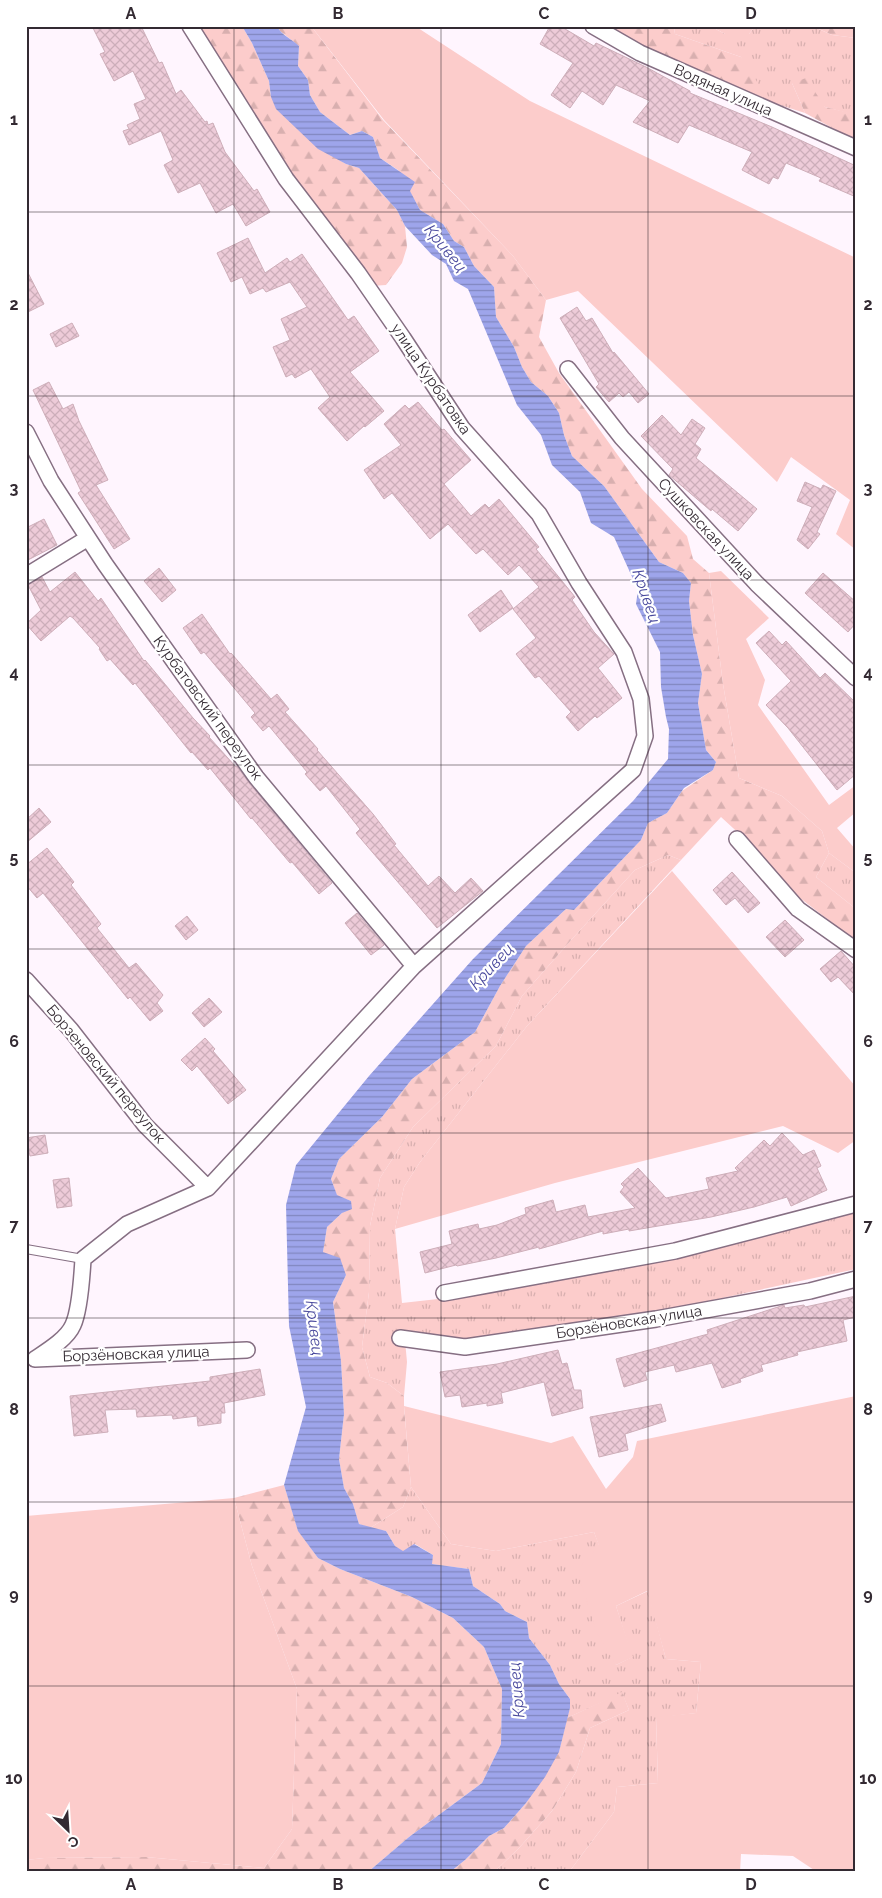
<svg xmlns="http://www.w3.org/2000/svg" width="882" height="1898" font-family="Raleway,sans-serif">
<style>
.grass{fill:url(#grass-tufts)}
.forest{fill:url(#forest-firs)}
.green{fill:#fccccb}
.water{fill:url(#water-rules)}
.building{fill:url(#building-cross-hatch);stroke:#ceaeb9}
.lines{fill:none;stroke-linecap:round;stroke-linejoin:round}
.lane-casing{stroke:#866f83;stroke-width:10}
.street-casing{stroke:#866f83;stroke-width:18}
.lane{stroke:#fff;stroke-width:8}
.street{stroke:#fff;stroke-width:15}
.grid{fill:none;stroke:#332a32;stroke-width:1;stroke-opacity:0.55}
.labels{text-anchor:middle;stroke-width:4.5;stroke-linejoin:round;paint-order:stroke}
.street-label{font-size:15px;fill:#332a32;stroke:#fff}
.water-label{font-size:16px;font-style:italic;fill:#49499d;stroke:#fff}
.neatline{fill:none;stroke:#332a32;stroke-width:2}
.grid-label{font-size:16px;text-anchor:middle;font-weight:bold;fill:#332a32}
</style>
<defs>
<pattern id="grass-tufts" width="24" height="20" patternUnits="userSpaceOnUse" patternTransform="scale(1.25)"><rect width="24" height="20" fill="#fccccb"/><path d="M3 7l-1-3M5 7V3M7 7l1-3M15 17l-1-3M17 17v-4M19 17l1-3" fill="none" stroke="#d8afaf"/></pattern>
<pattern id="forest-firs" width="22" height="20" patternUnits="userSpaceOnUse" patternTransform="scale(1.25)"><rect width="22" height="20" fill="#fccccb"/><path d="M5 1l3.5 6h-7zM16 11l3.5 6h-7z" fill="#d8afaf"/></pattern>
<pattern id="water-rules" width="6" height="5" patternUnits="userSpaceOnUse" patternTransform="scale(1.25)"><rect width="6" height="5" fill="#9ea5eb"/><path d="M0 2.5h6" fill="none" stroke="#8187bf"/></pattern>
<pattern id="building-cross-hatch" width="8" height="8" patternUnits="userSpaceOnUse" patternTransform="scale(1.25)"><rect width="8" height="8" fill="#edcbd8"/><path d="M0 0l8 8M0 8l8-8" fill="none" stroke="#ccaeba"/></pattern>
</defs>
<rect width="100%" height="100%" fill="#fff5fe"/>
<!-- grass -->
<path class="grass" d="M674 26H710L725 34H749L755 26H812L832 35 856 38V111L851 114 825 107 792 83 805 113 749 95 741 57 675 34Z
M829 853 856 873V909L816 877Z
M668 855 681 860 527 1026 420 1162 404 1187 395 1229 402 1303 456 1297 627 1268 719 1247 856 1210V1269L648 1314 466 1339 404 1330 407 1362 404 1396 387 1383 370 1377 362 1347 369 1292 370 1226 380 1178 413 1127 496 1046 522 996 572 939 635 870Z
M411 1487 451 1544 496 1551 594 1532 599 1545 616 1665 632 1657 616 1606 648 1591 666 1659 701 1662 696 1713 656 1718 658 1783 617 1787 614 1812 569 1872H494L519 1848 552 1811 576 1772 590 1728 629 1710 622 1693 567 1718 570 1708V1699L559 1684 550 1665 529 1638 527 1622 505 1611 500 1604 473 1586 469 1569 431 1564 433 1555 415 1544 403 1552 395 1546 386 1531 370 1528 403 1507Z"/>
<!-- forest -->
<path class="forest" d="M197 26H242L252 43 269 81 271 97 333 156 346 164 359 168 397 210 405 226 407 247 402 263 386 285 371 286 297 188Z
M277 26H311L383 120 513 256 546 300 539 337 559 373 642 489 687 536 693 559 709 573 723 684 739 778 782 796 822 831 829 853 816 877 856 909V941L796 895 757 850 721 817 681 860 668 855 635 870 572 939 522 996 496 1046 413 1127 380 1178 370 1226 369 1292 362 1347 370 1377 387 1383 404 1396V1407L411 1487 403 1507 370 1528 359 1524 353 1504 344 1488 339 1459 344 1414 341 1361 333 1302 346 1275 323 1252 327 1227 342 1213 351 1201 337 1196 331 1179 339 1159 382 1117 412 1079 475 1032 500 986 526 946 566 909 574 910 641 840 648 823 667 813 682 791 713 770 716 762 706 750 698 703 702 674 693 635 689 601 691 583 683 573 659 562 604 486 572 456 564 435 559 413 548 396 531 382 522 367 514 347 496 317 494 287 474 266 464 247 454 241 443 224 420 210 398 170 380 158 373 137 362 131 350 135 320 112 310 95 308 80 298 66 299 46 280 31Z
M613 26H674L675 34 741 57 759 85 749 95 666 59 611 29Z
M812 26H856V38L832 35Z
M806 78 825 107 850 113 856 111V141L805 113 792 83Z
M284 1485 298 1530 318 1558 340 1569 412 1597 453 1618 484 1647 502 1689 501 1744 482 1783 409 1837 368 1872H26V1860L44 1858 146 1857 264 1868 292 1829 297 1689 252 1566 234 1498Z
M622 1692 629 1710 590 1728 576 1772 552 1811 519 1848 494 1872H450L465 1860 489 1836 504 1828 526 1803 559 1752 567 1718Z"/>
<!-- green -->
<path class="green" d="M311 26H415L530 101 856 258V550L836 534 850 500 791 457 777 482 578 291 546 300 513 256 384 120Z
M710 26H755L749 34H725Z
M721 571 769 618 746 639 765 680 758 705 829 805 856 785V812L837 828 856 850V873L829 853 822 831 782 796 739 778 723 684 709 573Z
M672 871 856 1087V1140L838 1153 783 1126 555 1183 395 1229 404 1187 420 1162 527 1026Z
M856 1396V1872H817L793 1856 741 1854 740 1872H569L614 1812 617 1787 658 1783 656 1717 696 1713 701 1662 666 1659 647 1591 616 1606 633 1657 616 1665 597 1633 577 1570 599 1546 594 1532 496 1551 451 1544 411 1487 404 1406 551 1443 573 1436 606 1489 633 1457 637 1441Z
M234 1498 252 1566 297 1689 292 1829 264 1868 146 1857 44 1858 26 1860V1516Z"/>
<!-- water -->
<path class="water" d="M242 26H277C281 35 292 39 299 46L298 66 308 80 310 95 320 112 350 135 362 131 373 137 380 158 415 182 410 191 420 210 443 224 454 241 464 247 474 266 494 287 496 317 514 347 522 367 531 382 548 396 559 413 564 435 572 456 604 486 659 562 683 573 691 583 689 601 693 635 702 674 698 703 706 750 716 762 713 770 684 788 667 813 648 823 641 840 574 910 566 909 526 946 500 986 475 1032 412 1079 382 1117 339 1159 331 1179 337 1195 351 1201 352 1209 342 1213 327 1227 323 1252 340 1258 346 1275 333 1302 341 1361 344 1414 339 1459 344 1488 353 1504 359 1524 386 1531 395 1546 403 1551 414 1544 433 1555 432 1564 469 1569 473 1586 500 1604 505 1611 527 1622 529 1638 550 1665 559 1684 570 1699V1708L559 1752 545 1777 526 1803 504 1828 489 1836 465 1860 450 1872H368L409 1837 482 1783 501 1744 502 1689 484 1647 453 1618 412 1597 340 1569 318 1558 298 1531 284 1485 306 1407 289 1326 286 1205 296 1165 369 1076 473 959 633 801 668 759 669 729 666 717 661 687 660 652 636 604 638 590 614 537 591 523 580 492 552 465 541 435 517 405 468 289 454 281 446 264 432 255 405 226 397 210 359 168 346 164 318 149 276 109 271 97 269 81 252 43Z"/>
<!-- building -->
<path class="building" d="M92 26H141L159 63 162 62 176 94 181 90 205 122 207 121 208 125 213 123 225 152 254 191 257 189 270 212 246 226 233 204 216 213 200 183 178 193 164 165 173 160 161 131 129 145 123 131 129 129 127 125 140 119 134 104 146 99 133 71 114 81 100 54 105 52Z
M550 26H560L594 46 596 43 646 67 690 91V93L772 127 856 166V197L819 181 821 178 786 163 778 179 773 177 769 184 742 170 752 152 689 125 678 143 633 122 650 101 616 85 603 105 582 91 570 108 551 95 573 63 540 44Z
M248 238 265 273 287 258 290 262 302 254 348 320 354 316 379 351 350 372 384 411 365 427 364 426 347 441 318 408 330 397 311 369 295 378 292 374 286 377 273 347 290 340 281 319 307 307 290 282 266 292 263 288 250 294 242 277 231 282 217 253Z
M26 269 44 304 26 313Z
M577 307 586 321 592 318 613 353 614 352 649 394 638 403 629 392 623 397 619 393 609 402 596 387 599 384 560 318Z
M72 323 79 336 56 347 50 334Z
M49 382 63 409 73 404 79 421 108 480 96 485 130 539 114 549 78 493 81 491 33 390Z
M418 402 442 430 444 429 471 460 444 484 471 516 485 504 489 508 499 499 539 547 536 549 575 597 572 600 594 632 614 654 598 668 622 698 597 718 595 716 578 731 566 717 571 712 539 676 535 678 516 654 536 638 513 609 539 587 519 565 508 575 483 549 476 554 448 524 430 539 392 493 384 499 364 470 401 445 384 424 405 405 409 409Z
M662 415 681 435 692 419 705 428 695 444 701 449 696 458 757 509 738 531 712 509 711 511 669 475 673 469 641 436Z
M805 482 821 489 823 485 836 491 817 532 820 534 808 549 797 540 812 507 797 501Z
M44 519 57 545 26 561V528Z
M159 568 176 590 162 602 144 581Z
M75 572 98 601 101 598 144 661 145 660 193 718 210 736 209 737 236 767 237 766 249 783 332 883 319 894 292 862 290 863 252 818 251 819 210 768 208 770 192 752 191 753 135 683 133 685 110 659 107 661 99 649 100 648 73 618 70 616 41 641 26 624 41 610 28 585 42 577 50 592Z
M823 573 856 602V623L848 632 805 593Z
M501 590 513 608 480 632 468 615Z
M202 614 230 654 231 653 271 699 277 694 289 709 285 712 318 749 317 750 373 814 396 844 394 845 428 886 439 876 455 893 471 878 483 891 437 928 356 833 360 829 326 786 320 791 305 774 307 772 269 726 263 731 251 717 255 713 204 652 201 654 183 628Z
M769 631 782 645 786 641 820 678 825 673 856 703V774L837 790 788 728 766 705 791 681 756 643Z
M39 808 51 822 26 843V820Z
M47 848 74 882 71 885 101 924 97 928 129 968 136 963 163 995 157 1003 163 1011 150 1021 130 997 128 999 43 893 37 898 26 885V865Z
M732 872 760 903 748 913 735 898 726 905 713 890Z
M357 913 384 945 371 955 345 923Z
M187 916 198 930 186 940 175 926Z
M785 920 804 940 785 957 766 937Z
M841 951 856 968V996L838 977 831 982 820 969Z
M209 998 222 1012 204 1027 192 1013Z
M205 1038 215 1049 213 1051 246 1090 228 1104 197 1066 192 1071 181 1060Z
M782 1133 803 1155 814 1150 821 1166 817 1168 827 1190 791 1206 787 1197 754 1207 711 1217 629 1231V1229L603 1234V1231L539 1249V1247L496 1258 457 1266 456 1265 425 1273 420 1252 452 1244 449 1231 478 1224 479 1229 497 1225 526 1214 525 1208 553 1200 556 1212 585 1205 588 1217 635 1208 620 1192 624 1187 621 1184 638 1168 666 1198 709 1189 706 1178 738 1171 735 1168 764 1140 770 1146Z
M45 1135 48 1153 30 1156 26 1138Z
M69 1178 72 1206 57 1208 53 1180Z
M856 1296V1317L843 1320 847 1341 797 1352 798 1355 761 1365 763 1371 740 1379 741 1382 722 1388 712 1363 676 1372 674 1365 645 1372 647 1380 624 1387 616 1359 708 1334 707 1330 784 1305 785 1308 804 1305 805 1307Z
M558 1350 562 1364 567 1363 574 1390H581L583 1408 552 1416 544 1382 501 1393 503 1403 487 1406V1403L462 1407 460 1395 445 1397 440 1372 497 1364Z
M260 1369 265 1395 224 1403 225 1413H221V1423L198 1426 197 1416 173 1419 172 1415 137 1417 136 1409 105 1410 108 1432 74 1436 70 1396 210 1381V1377Z
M661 1404 666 1421 625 1434 628 1450 599 1457 590 1417Z"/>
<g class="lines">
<defs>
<path id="lane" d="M26 1249 83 1259"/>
<path id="street" d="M593 26 640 53 856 148
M568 369 622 438 757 584 856 678
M26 432 51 481 105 564 256 777 414 966
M26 576 88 538
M737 839 798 909 856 950
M26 980 71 1030 145 1125 208 1188
M444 1293 675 1251 856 1204
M400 1338 465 1347 656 1319 810 1291 856 1279
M35 1359C47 1351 67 1339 73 1325 80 1310 82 1276 83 1259L127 1224 208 1188 414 966 633 770 645 736 641 699 624 652 579 583 539 514 462 428 403 338 358 273 286 179 190 26
M35 1359 247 1350"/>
</defs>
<!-- lane casing -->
<use href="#lane" class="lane-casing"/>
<!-- street casing -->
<use href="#street" class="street-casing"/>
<!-- lane -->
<use href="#lane" class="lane"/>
<!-- street -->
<use href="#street" class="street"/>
</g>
<!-- grid -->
<path class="grid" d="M234 26V1872M441 26V1872M648 26V1872M26 212H856M26 396H856M26 580H856M26 765H856M26 949H856M26 1133H856M26 1318H856M26 1502H856M26 1686H856"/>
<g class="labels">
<!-- street labels -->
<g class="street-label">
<text transform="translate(723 90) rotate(24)" y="5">Водяная улица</text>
<text transform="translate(431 379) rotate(56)" y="5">улица Курбатовка</text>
<text transform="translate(706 529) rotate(47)" y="5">Сушковская улица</text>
<text transform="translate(208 708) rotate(54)" y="5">Курбатовский переулок</text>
<text transform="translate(106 1074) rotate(50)" y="5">Борзеновский переулок</text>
<text transform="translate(629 1322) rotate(-9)" y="5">Борзёновская улица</text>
<text transform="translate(136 1354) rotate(-2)" y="5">Борзёновская улица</text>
</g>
<!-- water labels -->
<g class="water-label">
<text transform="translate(446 248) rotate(51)" y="6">Кривец</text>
<text transform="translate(647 596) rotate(71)" y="6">Кривец</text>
<text transform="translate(491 966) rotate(-47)" y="6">Кривец</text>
<text transform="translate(315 1328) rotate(83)" y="6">Кривец</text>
<text transform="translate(516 1690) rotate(-95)" y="6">Кривец</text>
</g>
</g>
<!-- border -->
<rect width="882" height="1898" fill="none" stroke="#ffffff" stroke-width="55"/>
<!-- north arrow -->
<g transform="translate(68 1830) rotate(155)" stroke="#ffffff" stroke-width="4" paint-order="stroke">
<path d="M0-4L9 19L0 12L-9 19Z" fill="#332a32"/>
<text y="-8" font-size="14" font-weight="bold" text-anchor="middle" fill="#332a32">С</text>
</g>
<rect x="28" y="28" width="826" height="1842" class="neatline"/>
<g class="grid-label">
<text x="131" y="19">A</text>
<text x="338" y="19">B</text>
<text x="544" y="19">C</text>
<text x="751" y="19">D</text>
<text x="14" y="125">1</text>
<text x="868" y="125">1</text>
<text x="14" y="310">2</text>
<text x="868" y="310">2</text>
<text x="14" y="494">3</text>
<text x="868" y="494">3</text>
<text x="14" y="678">4</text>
<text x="868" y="678">4</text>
<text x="14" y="863">5</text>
<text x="868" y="863">5</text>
<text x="14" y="1047">6</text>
<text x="868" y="1047">6</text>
<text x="14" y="1231">7</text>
<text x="868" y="1231">7</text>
<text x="14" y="1415">8</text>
<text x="868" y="1415">8</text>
<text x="14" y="1600">9</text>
<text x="868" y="1600">9</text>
<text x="14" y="1784">10</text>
<text x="868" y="1784">10</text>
<text x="131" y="1890">A</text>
<text x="338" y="1890">B</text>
<text x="544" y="1890">C</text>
<text x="751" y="1890">D</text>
</g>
</svg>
